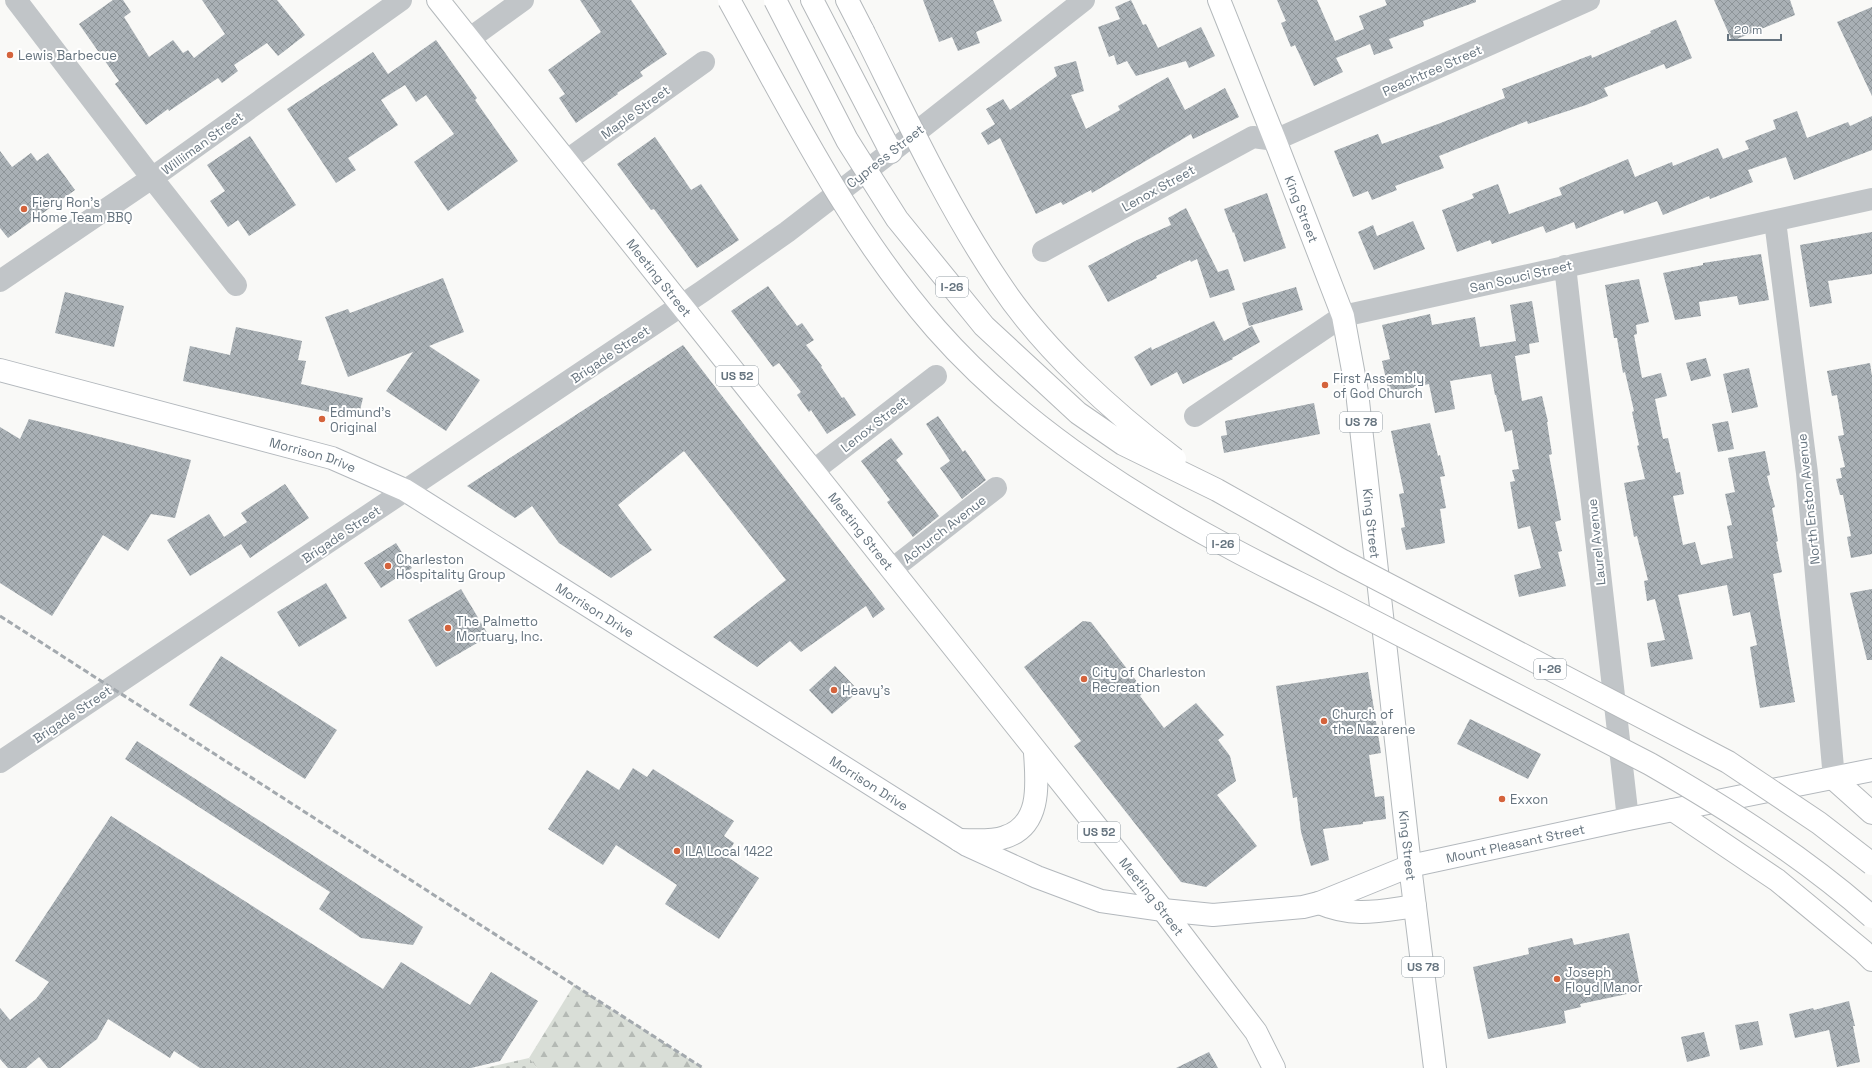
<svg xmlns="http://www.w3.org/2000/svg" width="1872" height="1068" font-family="'Space Grotesk',sans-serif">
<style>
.forest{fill:url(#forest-firs)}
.cemetery{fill:url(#cemetery-stones)}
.building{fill:url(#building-cross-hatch)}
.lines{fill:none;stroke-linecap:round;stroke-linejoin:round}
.secondary-casing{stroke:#b3b8bd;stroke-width:24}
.primary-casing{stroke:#b4b9bc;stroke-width:24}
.highway-casing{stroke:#b4b8bb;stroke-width:24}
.street{stroke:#c1c5c8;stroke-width:22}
.secondary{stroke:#fff;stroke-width:22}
.primary{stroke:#fff;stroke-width:22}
.highway{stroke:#fff;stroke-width:22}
.rail{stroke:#a3a9ae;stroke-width:3;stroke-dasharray:6 3;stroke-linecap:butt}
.highway-bridge-casing{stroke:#b4b8bb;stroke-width:24;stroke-linecap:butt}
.highway-bridge{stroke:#fff;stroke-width:22}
.poi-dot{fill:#d4633c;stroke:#fff;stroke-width:1.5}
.labels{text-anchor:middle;stroke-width:4;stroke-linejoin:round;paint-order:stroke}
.shield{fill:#fff;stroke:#949ea5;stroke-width:1}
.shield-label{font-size:12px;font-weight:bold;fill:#66747f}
.poi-label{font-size:13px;fill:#66747f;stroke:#fff;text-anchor:start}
.street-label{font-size:13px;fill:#66747f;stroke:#fff}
</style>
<defs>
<pattern id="forest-firs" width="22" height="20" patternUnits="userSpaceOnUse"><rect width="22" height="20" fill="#d9ded7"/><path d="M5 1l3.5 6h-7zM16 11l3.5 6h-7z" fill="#b4b9b4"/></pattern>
<pattern id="cemetery-stones" width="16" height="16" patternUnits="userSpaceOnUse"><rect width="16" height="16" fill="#d9ded7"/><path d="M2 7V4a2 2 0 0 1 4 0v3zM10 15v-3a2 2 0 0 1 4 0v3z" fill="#b4b9b4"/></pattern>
<pattern id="building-cross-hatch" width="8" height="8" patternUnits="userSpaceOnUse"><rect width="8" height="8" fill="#a9b0b5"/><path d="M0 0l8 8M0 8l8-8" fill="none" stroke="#8d9498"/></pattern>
</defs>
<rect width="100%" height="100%" fill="#f9f9f7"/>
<!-- forest -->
<path class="forest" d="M574 985 703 1068H537L529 1058Z"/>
<!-- cemetery -->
<path class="cemetery" d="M529 1058 537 1068H485Z"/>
<!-- building -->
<path class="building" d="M113 0H123L131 12 124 17 149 57 173 40 183 53 188 50 194 58 225 34 202 0H277L305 35 278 56 267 43 234 65 238 71 222 83 218 78 169 111 168 109 146 125 115 84 119 81 79 24Z
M580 0H631L667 54 640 72 643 76 617 93 618 94 576 123 559 98 565 94 548 70 601 32Z
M923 0H993L1002 21 976 32 980 43 958 51 952 37 939 42Z
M1131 0 1143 25 1146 24 1158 48 1201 27 1215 56 1189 68 1186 61 1136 76 1127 61 1117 65 1114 55 1109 57 1098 27 1120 19 1115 7Z
M1277 0H1317L1335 41 1364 29 1359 16 1387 5 1385 0H1476V2L1423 21 1424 26 1389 39 1393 48 1374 55 1370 44 1336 58 1343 72 1314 86 1295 45 1291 47 1281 23 1286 21Z
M1714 0H1790L1795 15 1732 41Z
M1872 7V96L1837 22Z
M1676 20 1692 58 1666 69 1664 64 1604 88 1608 96 1586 105 1528 124 1527 121 1439 156 1444 168 1395 186 1397 190 1372 200 1368 191 1353 197 1334 151 1378 134 1382 144 1438 124 1505 98 1502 89 1591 55 1592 58 1651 33 1650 31Z
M436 40 477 98 475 100 518 161 448 211 414 162 454 134 426 95 416 102 405 85 381 100 398 125 348 158 356 170 336 183 287 109 373 52 388 74Z
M1076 61 1084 91 1071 95 1086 129 1120 110 1118 106 1168 77 1185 110 1225 88 1239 117 1193 139 1191 134 1092 193 1091 190 1063 205 1061 202 1036 214 1000 138 988 145 981 133 995 124 986 109 1003 99 1010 110 1057 76 1054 67Z
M1797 111 1807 138 1848 122 1850 126 1872 116V150L1794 180 1786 157 1748 170 1753 182 1710 199 1709 196 1663 215 1657 201 1624 214 1623 210 1576 229 1574 222 1546 233 1543 226 1492 244 1490 240 1457 252 1442 210 1474 198 1472 194 1498 184 1509 214 1562 195 1559 188 1628 159 1635 177 1672 162 1673 166 1718 148 1723 159 1749 149 1745 141 1776 129 1773 120Z
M250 136 296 205 249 236 238 220 228 227 210 201 225 191 207 165Z
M655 137 691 190 701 184 739 240 697 268 654 209 651 210 617 164Z
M0 151 12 167 31 153 37 161 48 153 75 190 8 238 0 228Z
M1267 193 1286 248 1244 262 1234 232 1233 233 1224 209Z
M1186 208 1218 272 1228 269 1235 290 1210 298 1197 259 1191 262 1190 260 1156 276 1157 278 1108 302 1088 266 1137 240 1171 225 1168 218Z
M1413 221 1425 249 1374 270 1358 232 1373 225 1377 236Z
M1872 232V274L1828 281 1832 303 1810 307 1800 245Z
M1761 254 1769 300 1739 305 1737 296 1699 302 1701 316 1675 320 1663 273 1703 265V263Z
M443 278 464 332 429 346 480 380 446 431 386 391 413 352 348 377 325 317 348 309 350 313Z
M1639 279 1649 322 1636 325 1637 334 1634 335 1642 378 1661 373 1667 396 1655 399 1663 439 1668 438 1676 473 1680 472 1684 494 1673 496 1683 545 1695 542 1701 565 1733 558 1727 526 1732 525 1725 494 1735 492 1728 458 1765 451 1770 475 1767 476 1775 507 1772 508 1778 541 1776 542 1782 572 1773 574 1795 702 1760 708 1750 647 1757 645 1750 612 1733 616 1727 585 1678 595 1693 659 1651 667 1647 643 1665 640 1655 599 1647 601 1644 581 1648 580 1637 536 1634 537 1624 483 1645 479 1637 446 1639 445 1632 412 1634 411 1625 372 1623 373 1617 338H1614L1605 285Z
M768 286 797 326 802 323 814 340 806 345 822 366 821 367 842 398 844 397 856 415 827 434 811 410 809 412 797 395 801 392 779 363 773 367 731 311Z
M1296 287 1303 310 1249 326 1242 303Z
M65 292 124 306 114 347 55 333Z
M1532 301 1539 342 1529 344 1530 353 1515 356 1522 401 1542 396 1548 422H1547L1552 454 1549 455 1561 520 1555 522 1562 551 1558 552 1566 586 1519 597 1514 575 1541 568 1530 526 1518 529 1510 482 1515 481 1512 470 1519 469 1512 430 1505 432 1496 395H1495L1491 374 1450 381 1455 409 1435 413 1429 384 1389 393 1382 361 1390 359 1382 325 1430 314 1432 325 1475 317 1480 347 1516 341 1510 305Z
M1214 321 1224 341 1252 326 1260 342 1232 358 1233 359 1183 384 1177 372 1151 386 1134 357 1151 347 1152 350Z
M236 327 302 341 298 360 306 361 301 384 363 398 358 418 183 381 190 346 230 355Z
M683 345 885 609 873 618 866 606 801 652 790 641 757 667 713 637 786 580 684 451 618 505 652 550 611 578 559 543 532 506 515 518 467 486Z
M1706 358 1711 376 1691 381 1686 363Z
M1870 363 1872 376V554L1851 558 1847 537 1851 536 1843 495H1840L1836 479 1842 478 1840 468 1845 467 1838 436 1844 435 1837 395 1832 396 1827 371Z
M1749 368 1758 407 1732 413 1723 374Z
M1314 403 1320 434 1224 453 1221 436 1227 435 1225 421Z
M938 416 963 452 965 450 986 480 962 499 940 468 950 461 926 424Z
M29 419 191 460 175 518 151 514 128 551 103 535 52 616 0 583V427L20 439Z
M1728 421 1734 449 1718 452 1712 424Z
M1430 423 1438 456 1440 455 1445 476 1440 477 1446 508 1440 509 1445 543 1406 550 1401 528 1405 527 1399 494 1404 493 1391 431Z
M891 438 903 454 896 460 939 516 913 537 887 502 890 500 861 461Z
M285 484 309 518 250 558 241 544 190 576 167 540 209 514 224 537 247 522 241 513Z
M396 543 412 568 381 588 364 563Z
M326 583 347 618 299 647 277 612Z
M461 589 489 636 436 667 408 620Z
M1872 589V660H1867L1850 593Z
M1083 621 1091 622 1144 691 1140 696 1164 728 1196 703 1224 735 1218 740 1230 756 1236 781 1217 795 1257 846 1206 887 1181 882 1074 746 1081 741 1024 667Z
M221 656 337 730 305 779 189 705Z
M835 666 859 691 832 714 809 690Z
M1368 672 1381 753 1369 755 1375 797 1384 796 1386 819 1363 822V824L1323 829 1329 860 1311 866 1301 832 1297 797 1293 798 1276 686Z
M1470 719 1541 754 1528 779 1457 744Z
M137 741 423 927 413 945 361 938 319 909 330 892 125 759Z
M633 768 647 777 653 769 734 821 724 836 734 843 726 856 759 878 719 939 665 904 677 885 616 845 603 865 548 829 587 770 619 790Z
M111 816 383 989 401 962 470 1005 491 972 538 1001 500 1061 471 1068H200L174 1051 170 1058 108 1019 97 1039 60 1068H48L39 1057 26 1068H8L0 1059V1008L10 1020 36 999 49 982 15 961Z
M1629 933 1641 991 1580 1004 1581 1007 1564 1011 1566 1023 1488 1039 1473 967 1529 954 1528 948 1572 938 1574 945Z
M1849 1001 1855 1026H1853L1860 1062 1837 1067 1829 1030 1795 1038 1789 1014 1813 1008 1814 1010Z
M1758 1021 1763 1045 1740 1050 1735 1025Z
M1704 1032 1710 1056 1687 1062 1681 1037Z
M1209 1052 1218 1068H1176Z"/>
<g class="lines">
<defs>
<g id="secondary">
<path id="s1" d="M0 370 332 458 405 490 967 845 1037 877 1101 901 1163 910 1213 915 1303 907 1319 903 1410 866 1628 819 1872 770"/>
</g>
<g id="primary">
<path id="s2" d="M438 0 1163 910 1256 1032 1274 1068"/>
<path id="s3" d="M1219 0 1275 140 1343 316 1357 392 1410 866 1435 1068"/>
<path d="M959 840C974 840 991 842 1005 837 1042 825 1037 783 1035 753"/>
<path d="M1319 903C1354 918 1379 911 1415 906"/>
</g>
<path id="highway" d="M812 0 891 152
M847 0 863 31
M1834 779 1872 813
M1673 810 1777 880 1863 951 1872 960"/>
</defs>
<!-- secondary casing -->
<use href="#secondary" class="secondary-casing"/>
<!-- primary casing -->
<use href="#primary" class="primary-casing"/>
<!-- highway casing -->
<use href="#highway" class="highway-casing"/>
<!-- street -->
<path class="street" d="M16 0 152 178 236 285
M469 39 523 0
M566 161 704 62
M1775 221 1807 473 1834 779
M1043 251 1253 137 1275 140 1589 0
M1565 266 1628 819
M0 281 152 178 401 0
M1195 416 1343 316 1872 199
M813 471 936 376
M891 570 996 488
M0 762 703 291 787 232 891 152 1084 0"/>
<!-- secondary -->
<use href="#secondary" class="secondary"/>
<!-- primary -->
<use href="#primary" class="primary"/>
<!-- highway -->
<use href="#highway" class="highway"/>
<!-- rail -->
<path class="rail" d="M0 616 703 1068"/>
<defs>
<path id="highway-bridge" d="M729 0C792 114 850 231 936 329 1016 420 1121 489 1227 546 1267 568 1308 587 1348 608 1449 660 1549 712 1650 764 1728 809 1804 857 1872 917
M775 0 847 140 897 219 984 326 1078 413 1123 444 1217 490 1343 561 1728 762 1819 823 1872 864
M863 31C906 117 946 204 1000 284 1043 349 1113 412 1175 459"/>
</defs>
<!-- highway-bridge casing -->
<use href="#highway-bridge" class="highway-bridge-casing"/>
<!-- highway-bridge -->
<use href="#highway-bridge" class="highway-bridge"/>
</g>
<!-- markers -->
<g class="poi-dot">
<circle cx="10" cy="55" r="4"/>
<circle cx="24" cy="209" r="4"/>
<circle cx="1325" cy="385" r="4"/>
<circle cx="322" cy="419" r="4"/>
<circle cx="388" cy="566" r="4"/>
<circle cx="448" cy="628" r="4"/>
<circle cx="1084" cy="679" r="4"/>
<circle cx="834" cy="690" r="4"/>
<circle cx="1324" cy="721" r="4"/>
<circle cx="1502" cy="799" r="4"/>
<circle cx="677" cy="851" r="4"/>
<circle cx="1557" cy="979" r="4"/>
</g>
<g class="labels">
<!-- shield labels -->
<g class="shield">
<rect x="936" y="277" width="32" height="20" rx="3"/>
<rect x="716" y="366" width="42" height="20" rx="3"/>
<rect x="1340" y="412" width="42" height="20" rx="3"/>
<rect x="1207" y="534" width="32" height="20" rx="3"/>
<rect x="1534" y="659" width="32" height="20" rx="3"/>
<rect x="1078" y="822" width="42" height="20" rx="3"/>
<rect x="1402" y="957" width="42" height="20" rx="3"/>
</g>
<g class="shield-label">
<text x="952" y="291">I-26</text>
<text x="737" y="380">US 52</text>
<text x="1361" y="426">US 78</text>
<text x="1223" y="548">I-26</text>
<text x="1550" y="673">I-26</text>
<text x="1099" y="836">US 52</text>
<text x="1423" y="971">US 78</text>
</g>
<!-- poi labels -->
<g class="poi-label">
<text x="18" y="60">Lewis Barbecue</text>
<text x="32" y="207">Fiery Ron's<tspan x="32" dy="15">Home Team BBQ</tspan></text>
<text x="1333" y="383">First Assembly<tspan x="1333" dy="15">of God Church</tspan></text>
<text x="330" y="417">Edmund's<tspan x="330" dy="15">Original</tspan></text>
<text x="396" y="564">Charleston<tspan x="396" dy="15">Hospitality Group</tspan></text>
<text x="456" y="626">The Palmetto<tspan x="456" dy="15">Mortuary, Inc.</tspan></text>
<text x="1092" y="677">City of Charleston<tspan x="1092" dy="15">Recreation</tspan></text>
<text x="842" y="695">Heavy's</text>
<text x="1332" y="719">Church of<tspan x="1332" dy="15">the Nazarene</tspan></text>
<text x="1510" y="804">Exxon</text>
<text x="685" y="856">ILA Local 1422</text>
<text x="1565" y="977">Joseph<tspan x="1565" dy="15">Floyd Manor</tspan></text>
</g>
<!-- street labels -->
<g class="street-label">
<text transform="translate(1432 70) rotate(-24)" y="5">Peachtree Street</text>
<text transform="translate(635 112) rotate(-36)" y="5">Maple Street</text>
<text transform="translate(202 143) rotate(-36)" y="5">Williiman Street</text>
<text transform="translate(885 156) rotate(-38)" y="5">Cypress Street</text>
<text transform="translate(1158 188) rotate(-29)" y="5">Lenox Street</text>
<text dy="5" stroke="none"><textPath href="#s3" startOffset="225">King Street</textPath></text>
<text transform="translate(1521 276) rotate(-13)" y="5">San Souci Street</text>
<text dy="5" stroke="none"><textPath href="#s2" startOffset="355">Meeting Street</textPath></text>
<text transform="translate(610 354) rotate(-34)" y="5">Brigade Street</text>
<text transform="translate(874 424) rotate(-38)" y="5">Lenox Street</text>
<text dy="5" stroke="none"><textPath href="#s1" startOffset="324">Morrison Drive</textPath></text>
<text transform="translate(1808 499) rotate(-96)" y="5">North Enston Avenue</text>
<text dy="5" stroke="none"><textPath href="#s3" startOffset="549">King Street</textPath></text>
<text transform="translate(944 529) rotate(-38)" y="5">Achurch Avenue</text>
<text dy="5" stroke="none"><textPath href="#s2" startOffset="679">Meeting Street</textPath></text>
<text transform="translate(341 534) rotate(-34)" y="5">Brigade Street</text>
<text transform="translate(1596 542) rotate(-96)" y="5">Laurel Avenue</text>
<text dy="5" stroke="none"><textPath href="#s1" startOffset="648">Morrison Drive</textPath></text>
<text transform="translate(72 714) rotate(-34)" y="5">Brigade Street</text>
<text dy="5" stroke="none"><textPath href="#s1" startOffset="972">Morrison Drive</textPath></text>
<text dy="5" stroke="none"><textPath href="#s1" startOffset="1659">Mount Pleasant Street</textPath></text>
<text dy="5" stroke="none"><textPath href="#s3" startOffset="873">King Street</textPath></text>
<text dy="5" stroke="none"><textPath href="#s2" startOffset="1146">Meeting Street</textPath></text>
</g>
</g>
<!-- scale -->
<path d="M1728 34v6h53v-6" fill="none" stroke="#66747f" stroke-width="2"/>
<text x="1734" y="34" font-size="12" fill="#66747f" stroke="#ffffff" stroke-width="3" paint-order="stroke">20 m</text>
</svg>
